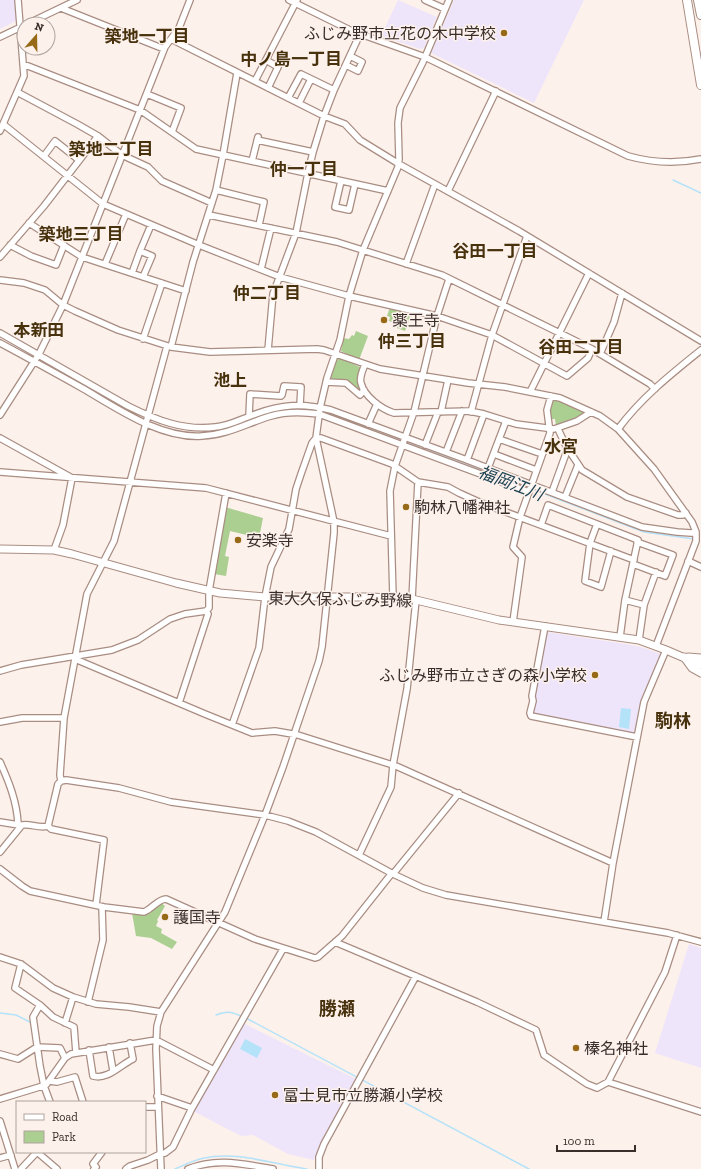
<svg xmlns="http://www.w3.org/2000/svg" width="701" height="1169" font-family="'Zilla Slab','Noto Sans JP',serif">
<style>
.education{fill:#eee5fb}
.green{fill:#abcf90}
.water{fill:#b4e2f9}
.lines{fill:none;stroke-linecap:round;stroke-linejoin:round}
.stream{stroke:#b4e2f9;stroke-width:1.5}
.minor-casing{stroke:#a98d82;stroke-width:8}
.major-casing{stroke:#a98d82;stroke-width:9}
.highway-casing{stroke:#a98d82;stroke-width:10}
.minor{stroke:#fff;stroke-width:5.5}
.major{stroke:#fff;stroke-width:7}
.highway{stroke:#fff;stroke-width:8}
.poi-dot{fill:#976a18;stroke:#fdf1ec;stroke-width:1.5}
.labels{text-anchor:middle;stroke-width:3;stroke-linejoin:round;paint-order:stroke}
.poi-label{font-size:16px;fill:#3a2e2a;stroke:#fdf1ec;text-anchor:start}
.street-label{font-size:16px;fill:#3a2e2a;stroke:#fdf1ec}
.neighbourhood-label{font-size:17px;font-weight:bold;fill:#48320d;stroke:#fdf1ec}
.water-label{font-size:17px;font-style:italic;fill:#1e4353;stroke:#fdf1ec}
.quarter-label{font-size:18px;font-weight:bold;fill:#48320d;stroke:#fdf1ec}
</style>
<rect width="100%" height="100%" fill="#fdf1ec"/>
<!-- education -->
<path class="education" d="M0 0H15L16 20 14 22 0 29Z
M398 0 437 17 424 48 420 49 381 36Z
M454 0H584L534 103 431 53Z
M547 632 626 644 641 647 661 654 643 698 636 733 634 734 534 713V696Z
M689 944 701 948V1068L655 1053Z
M241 1022 358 1080 314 1160 288 1154 253 1135 241 1136 191 1110Z"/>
<!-- green -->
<path class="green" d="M390 307 412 312 405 331 397 328 398 324 389 321 390 317 387 316Z
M356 331 368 336 359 360 341 351 343 338 349 339 352 335 354 336Z
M340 358 362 368 363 390 359 392 347 382 330 381 329 379 337 359Z
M552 399H555L584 412V414L556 426 555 419H549V410Z
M225 507 263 518 259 538 230 531 225 556 229 557 226 576 214 574Z
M161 903 165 906 157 920 158 921 156 926 162 929 161 933 177 942 172 949 151 938 136 936 132 913C148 913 148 913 161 903Z"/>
<!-- water -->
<path class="water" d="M621 708 631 709 629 729 619 727Z
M245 1039 262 1048 257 1058 240 1049Z"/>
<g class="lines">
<!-- stream -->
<path class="stream" d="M673 180 701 193
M324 413 529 488
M532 489 644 532 694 539
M0 1013 16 1015 32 1023
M216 1015C226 1011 232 1011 242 1017
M246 1018 529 1169
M175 1169C184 1165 194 1160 204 1158 238 1151 272 1164 307 1169"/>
<defs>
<path id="minor" d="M289 0 352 31 425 57 628 156C653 163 676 164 701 159
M425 0 445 9
M61 8 164 49
M27 24 77 0
M0 37 23 26
M171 39 324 116 345 124 360 140 399 164 519 231 701 341
M266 60 278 67 268 88
M23 64 140 110 196 149 388 191
M346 65 358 71 362 62 350 56
M255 81 297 0
M17 92 77 124 98 136 122 155 148 167 162 181 212 203
M147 94 181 108 172 132
M288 98 301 74 334 90
M299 103 311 79
M3 124 103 204 199 245 280 277 349 296 437 316 492 335 567 376 588 358 592 349
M0 131 24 76 18 0
M257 140 313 152
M44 156 55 141 79 160
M252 161 258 137
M341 181 335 207 349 210 355 184
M216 190 264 202 259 225
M448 191 496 91
M209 215 337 242 442 275 592 349 650 384 655 389
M29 223 82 257 186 291
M10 245 31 256 56 265 64 245
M0 257 44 206 98 136
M105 264 126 214
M406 264 435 184
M261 269 271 228
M132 273 140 251
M143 277 152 256 140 251 151 225
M0 280 24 283 45 290 63 305 75 311 118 330 171 347 210 352 317 349 324 350 380 369 468 383 505 387 560 398 600 416 618 429 654 469 692 522 696 532V541L656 646
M0 333 128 406C156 420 184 431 215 427 229 426 241 419 253 415 281 404 302 403 331 410L467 460 642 527 677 532 691 533 696 532
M143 339 162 283
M0 343C28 358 55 373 82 388 117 408 160 439 202 436 228 435 247 423 271 416 287 411 304 412 319 414L529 492
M171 347 193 262 216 190 223 155 237 73
M268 350 273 294 296 233 308 173 313 152 324 116 334 90 360 34
M600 354 614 322 622 293
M365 364C363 370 359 377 361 383 364 396 381 409 394 413L469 411 484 414 516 424 554 429 577 421 591 412
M326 382 346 383 360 395 364 390
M530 392 589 273
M441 412 448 380
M471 412 492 335 527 236
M0 415 39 354 63 305 165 47 179 28 190 0
M249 416 250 394 281 396 282 395 284 386 301 387 300 405
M368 424 377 404
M558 429 566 446 582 470 627 497 678 515H683L686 513
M618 429C641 398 671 374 701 350
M0 438 72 478 63 525 54 550
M499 439 542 454
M425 445 438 412
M446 452 462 411
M494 454 536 470
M467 460 484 414
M488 468 506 421
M0 472 206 488 391 536
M418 482 448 487 459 493 479 502 634 560
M552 492 568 448
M565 497 578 465
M597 524 590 543 585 581 601 587 611 551
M541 525 548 505 638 540 625 600 620 637
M688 561 701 567
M633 564 665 576 673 555 637 542
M393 597 390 491 395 466 414 412 437 316 449 279
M625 600 644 605
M513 622 522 557 513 547 520 517 550 433 547 410 551 396
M545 626 532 696 533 701 530 713 531 716 637 737
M639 640 644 605 656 572
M75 659 205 714 252 733 275 731 298 735 396 766 613 863
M0 671 21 665 112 650 138 640 170 619 185 614 206 611
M179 703 208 614 206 611 209 608V591L226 493
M0 722 22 718H64
M232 725 259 648 265 597 271 567 289 529 296 489 301 474 312 443 316 438H321L392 464 418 482 412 599
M0 762C9 782 17 802 18 824
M61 781 60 775 64 718 87 594 114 541 167 346
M0 822 19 825
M48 826 51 829 104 840 96 905
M0 852 22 825C30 823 39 829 48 826L58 784 61 781 66 780 119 788 171 802 265 815 288 821 316 832 393 874 423 888 446 895 668 933 701 942
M359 855 391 787 393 765 407 689 416 600
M0 869 22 886 30 891 104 907 144 912C152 909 158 899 166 899L255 939 315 958 318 957 342 936 392 873
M393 874 459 793
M604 922 613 863 644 702 666 650
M335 942 477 1002 536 1030 544 1055 587 1084 597 1088 608 1082 701 1112
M0 957 21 964 53 988 73 997 96 1004 129 1007 161 1012
M21 964 15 988 40 1005 53 1017 74 1027 76 1053
M88 1002 103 940 102 907
M40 1005 33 1017 40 1066 44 1086 50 1102
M65 1023 73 997
M109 1047 113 1071
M89 1050 93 1076C108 1080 120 1065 133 1059L130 1043
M0 1054 18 1059 37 1047 60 1048 65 1058
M49 1081 57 1082 75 1077 83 1102
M608 1082 665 972 677 935
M157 1096 192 1108
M0 1099 46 1085 65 1058 71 1054 156 1040 214 1070
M145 1107H157
M0 1121 15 1169
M37 1152 57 1169
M0 1158 11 1155
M21 1169 37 1152
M94 1169 96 1167 93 1164 102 1152
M126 1169 130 1166 148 1160 160 1154 165 1153 173 1147 191 1110 283 949
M161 1169 156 1049 157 1026 161 1012 225 912 265 815 283 767 319 661 322 647 334 533V522L316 438 320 408 327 378 340 340 349 296 363 250 398 167 399 159 398 123 400 108 423 62 449 0
M188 1169C217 1157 243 1164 273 1169
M319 1169V1157L324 1144 416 976"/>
<path id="major" d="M0 549 54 550 72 554 176 583 220 593 265 597H370L412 599 499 620 639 640 666 650 701 665
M684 657 692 668 701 673
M688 657 701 658"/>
<path id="highway" d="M687 0 701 85
M698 0 701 15"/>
</defs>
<!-- minor casing -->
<use href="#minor" class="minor-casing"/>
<!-- major casing -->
<use href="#major" class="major-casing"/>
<!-- highway casing -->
<use href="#highway" class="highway-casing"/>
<!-- minor -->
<use href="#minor" class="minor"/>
<!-- major -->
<use href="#major" class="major"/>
<!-- highway -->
<use href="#highway" class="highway"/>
</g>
<!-- markers -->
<g class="poi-dot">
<circle cx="504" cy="33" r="4"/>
<circle cx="384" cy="320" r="4"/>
<circle cx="406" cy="507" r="4"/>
<circle cx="238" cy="540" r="4"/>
<circle cx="595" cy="675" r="4"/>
<circle cx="165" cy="917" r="4"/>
<circle cx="576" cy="1048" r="4"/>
<circle cx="275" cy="1095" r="4"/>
</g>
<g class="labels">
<!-- poi labels -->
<g class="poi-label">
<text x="496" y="39" text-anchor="end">ふじみ野市立花の木中学校</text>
<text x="392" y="326">薬王寺</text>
<text x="414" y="513">駒林八幡神社</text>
<text x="246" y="546">安楽寺</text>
<text x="587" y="681" text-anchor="end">ふじみ野市立さぎの森小学校</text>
<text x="173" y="923">護国寺</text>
<text x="584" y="1054">榛名神社</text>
<text x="283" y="1101">富士見市立勝瀬小学校</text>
</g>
<!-- street labels -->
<g class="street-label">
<text transform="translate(340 599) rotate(1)" y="6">東大久保ふじみ野線</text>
</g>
<!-- neighbourhood labels -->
<g class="neighbourhood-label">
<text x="147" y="42">築地一丁目</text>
<text x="291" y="65">中ノ島一丁目</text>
<text x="111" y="155">築地二丁目</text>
<text x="304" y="175">仲一丁目</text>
<text x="81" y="240">築地三丁目</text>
<text x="495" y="257">谷田一丁目</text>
<text x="267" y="299">仲二丁目</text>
<text x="39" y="336">本新田</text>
<text x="412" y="347">仲三丁目</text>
<text x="581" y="353">谷田二丁目</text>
<text x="230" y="386">池上</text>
<text x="561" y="452">水宮</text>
</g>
<!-- water labels -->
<g class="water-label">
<text transform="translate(511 483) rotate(21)" y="6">福岡江川</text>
</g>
<!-- quarter labels -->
<g class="quarter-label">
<text x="673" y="727">駒林</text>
<text x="337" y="1015">勝瀬</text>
</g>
</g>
<!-- legend -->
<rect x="16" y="1101" width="130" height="52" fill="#fdf1ec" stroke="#afa39e"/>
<rect x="24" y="1114" width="20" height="6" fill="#ffffff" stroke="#afa39e"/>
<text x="52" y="1121" font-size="12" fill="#3a2e2a">Road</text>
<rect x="24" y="1131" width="20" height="12" fill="#abcf90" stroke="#afa39e"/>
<text x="52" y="1141" font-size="12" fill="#3a2e2a">Park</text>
<!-- north arrow -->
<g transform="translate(36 36) rotate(20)"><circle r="19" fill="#fdf1ec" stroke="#afa39e"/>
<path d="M0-3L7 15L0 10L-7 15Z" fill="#976a18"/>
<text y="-6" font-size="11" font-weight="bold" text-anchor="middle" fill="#3a2e2a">N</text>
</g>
<!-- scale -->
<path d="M557 1145v6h78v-6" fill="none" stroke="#3a2e2a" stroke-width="2"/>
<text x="563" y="1145" font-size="12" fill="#3a2e2a" stroke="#fdf1ec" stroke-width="3" paint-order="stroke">100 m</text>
</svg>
